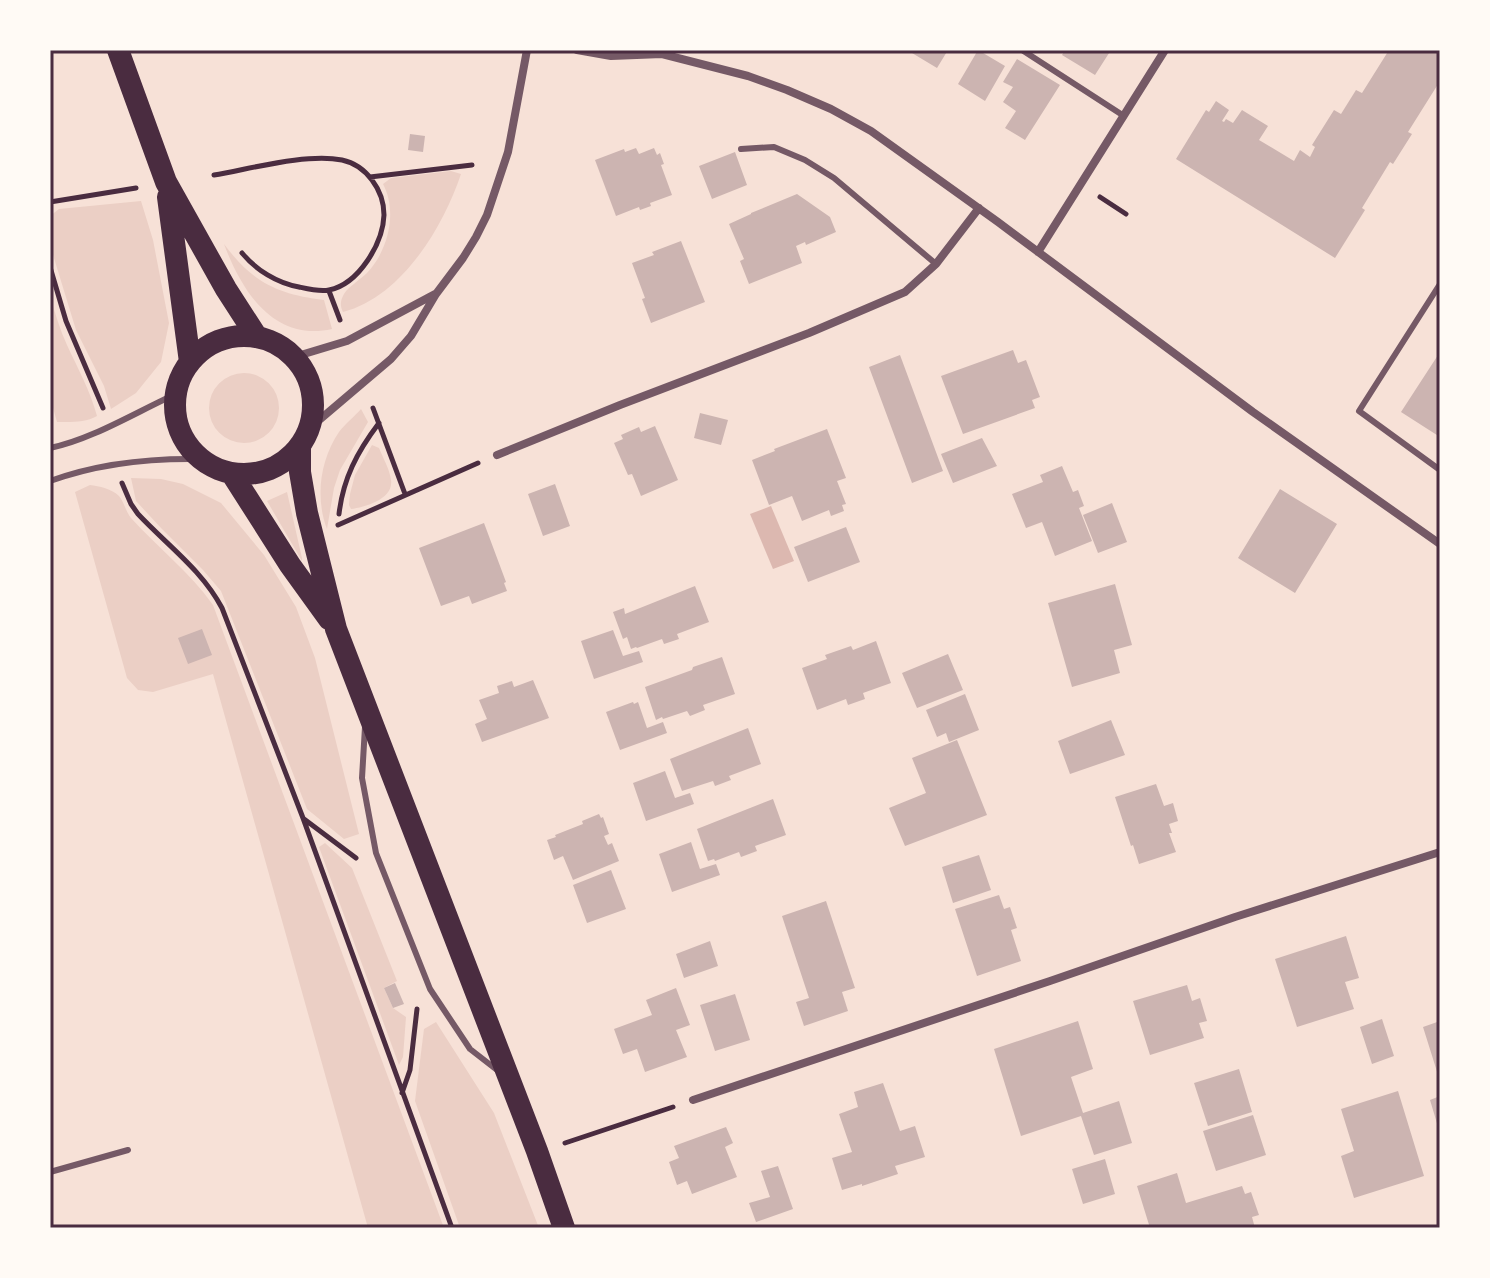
<svg xmlns="http://www.w3.org/2000/svg" width="1490" height="1278" font-family="'Roboto Serif',serif">
<style>
.green{fill:#ebcfc5}
.water{fill:#dcb8b0}
.building{fill:#ccb4b1}
.lines{fill:none;stroke-linecap:round;stroke-linejoin:round}
.path{stroke:#4a2c40;stroke-width:5}
.service{stroke:#755966;stroke-width:6}
.minor{stroke:#755966;stroke-width:8}
.trunk{stroke:#4a2c40;stroke-width:22}
.neatline{fill:none;stroke:#4a2c40;stroke-width:3}
</style>
<rect width="100%" height="100%" fill="#f7e1d7"/>
<!-- green -->
<path class="green" d="M451 171 461 174C443 228 401 297 343 312 340 306 340 301 344 294 349 286 360 280 367 273 388 251 398 212 383 184L391 178Z
M141 201 153 240 169 323 161 362 136 393 111 409 104 386 76 330 50 245V216L59 209Z
M224 244C252 282 277 294 324 300L332 329C274 342 242 292 224 244Z
M50 296C55 313 60 330 67 345 78 369 90 390 97 416 85 423 71 422 57 422L50 397Z
M209 408a35 35 0 1 1 70 0a35 35 0 1 1-70 0Z
M361 409 368 422 340 470 334 488 327 529C315 498 320 460 339 432 345 424 354 417 361 409Z
M372 445 379 448C383 458 390 470 391 480 394 499 365 507 351 509L349 505 350 494 355 475Z
M131 478 161 479 183 484 221 503 264 555 296 607 315 658 359 834 344 839 307 809 221 591 203 570 161 528 136 501Z
M90 485C99 486 112 489 119 496 124 502 126 512 131 518 158 548 190 572 213 605L444 1228H368L213 674 153 692 138 690 127 678 75 492Z
M287 492 302 558V561L267 501Z
M325 843 352 868 397 981 384 988 393 1008 406 1017 403 1057 399 1065 319 847Z
M436 1022 494 1113 539 1228H460L415 1101 424 1029Z"/>
<!-- water -->
<path class="water" d="M771 506 794 561 773 569 750 514Z"/>
<!-- building -->
<path class="building" d="M907 50H948L937 68Z
M978 50 1005 66 985 101 958 84Z
M1065 50H1111L1095 75 1062 55Z
M1389 50H1440V81L1408 132 1412 134 1393 164 1390 162 1362 208 1365 210 1335 258 1176 159 1206 110 1209 112 1216 101 1229 110 1222 121 1224 122 1226 119 1233 123 1242 110 1268 126 1259 140 1294 161 1300 150 1310 157 1315 147 1312 145 1334 110 1341 114 1356 90 1362 93Z
M1017 59 1060 85 1025 140 1005 128 1016 111 1003 102 1013 87 1003 82Z
M410 134 425 136 423 152 408 150Z
M636 148 639 154 654 148 657 155 660 153 664 164 661 165 672 195 650 203 651 206 640 210 639 207 616 216 595 160 624 149 625 152Z
M735 152 747 185 712 199 699 166Z
M797 194 830 217 836 232 806 245 805 242 796 246 802 263 749 284 740 261 744 259 729 224 751 214V213Z
M681 241 705 302 651 323 642 299 645 298 632 263 654 255 652 252Z
M1013 350 1018 363 1026 360 1040 397 1032 400 1035 408 963 434 941 376Z
M1440 352V437L1401 412Z
M900 355 943 471 912 483 869 367Z
M700 413 728 420 721 445 694 438Z
M655 426 678 480 641 496 632 474 628 475 614 443 623 439 621 435 639 427 641 432Z
M827 429 846 478 837 481 846 504 842 505 844 511 831 516 829 510 802 521 792 496 769 505 752 460 775 451 774 449Z
M982 438 997 466 953 483 941 454Z
M1062 466 1073 492 1078 490 1084 506 1079 508 1092 541 1055 556 1042 522 1026 528 1012 494 1043 482 1040 475Z
M555 484 570 526 543 536 528 494Z
M1280 489 1337 524 1295 593 1238 558Z
M1112 503 1127 542 1098 553 1083 515Z
M484 523 506 582 504 583 507 591 472 604 469 596 441 606 419 548Z
M846 527 860 562 808 582 794 547Z
M1115 584 1132 645 1114 650 1120 673 1072 687 1048 603Z
M695 586 709 622 677 634 679 639 664 644 662 639 637 648 636 647 631 649 627 637 623 639 613 612 624 608 625 614Z
M202 629 212 655 188 664 178 638Z
M613 630 623 656 639 651 643 662 594 679 581 641Z
M876 641 891 683 863 693 865 699 848 705 846 699 817 710 802 668 827 659 825 655 851 646 853 650Z
M948 654 963 690 917 708 902 673Z
M722 657 735 694 703 705 705 710 690 716 687 711 663 719 662 717 656 720 645 687 692 670 693 667Z
M533 680 549 718 482 742 475 724 487 719 479 700 499 693 497 686 512 681 514 687Z
M965 694 979 730 949 742 946 733 937 737 926 710Z
M633 702 634 704 638 702 647 728 663 722 667 733 620 750 606 712Z
M1111 720 1125 755 1070 774 1058 741Z
M748 728 761 764 729 776 731 780 715 786 713 781 682 791 670 759Z
M957 740 987 815 905 846 889 808 926 793 912 758Z
M665 771 675 798 690 793 694 804 646 821 633 783Z
M1156 784 1164 806 1173 803 1178 821 1169 824 1172 833H1169L1176 852 1139 864 1133 845 1131 846 1115 797Z
M773 799 786 835 755 846 757 851 741 857 739 852 715 861 714 859 708 861 697 829Z
M599 814 601 818 603 817 609 834 604 836 608 845 612 843 619 861 573 880 563 856 554 860 547 840 556 837 555 835 583 824 582 821Z
M691 842 700 869 716 864 720 875 672 892 659 854Z
M979 855 991 890 953 903 942 867Z
M611 870 626 909 587 923 573 885Z
M999 895 1004 909 1010 907 1017 928 1011 930 1021 961 977 976 955 909Z
M826 901 855 988 842 992 848 1011 804 1026 796 1002 809 998 782 916Z
M1346 936 1359 978 1345 982 1354 1009 1297 1027 1275 959Z
M710 941 718 966 684 978 676 954Z
M395 983 404 1004 393 1008 384 988Z
M1187 985 1192 1001 1200 998 1207 1021 1199 1023 1204 1038 1150 1055 1133 1001Z
M676 988 690 1025 676 1030 687 1057 645 1072 637 1049 623 1054 614 1029 652 1015 646 1000Z
M735 994 750 1040 715 1051 700 1005Z
M1382 1019 1394 1056 1372 1064 1360 1027Z
M1078 1021 1093 1069 1071 1077 1083 1113 1119 1101 1132 1143 1094 1155 1081 1116 1021 1136 994 1049Z
M1440 1021V1078H1439L1423 1027Z
M1239 1069 1252 1112 1208 1126 1194 1083Z
M883 1083 900 1131 915 1126 925 1157 895 1166 898 1174 862 1186V1184L842 1190 832 1158 852 1152 839 1114 858 1107 854 1092Z
M1398 1091 1424 1176 1354 1198 1341 1156 1354 1151 1341 1109Z
M1440 1096V1130H1439L1430 1100Z
M1253 1115 1266 1155 1216 1171 1203 1131Z
M726 1127 733 1143 725 1147 737 1177 692 1194 687 1181 677 1185 669 1162 679 1158 674 1146Z
M1105 1159 1115 1194 1083 1204 1072 1169Z
M778 1166 793 1209 756 1222 749 1203 770 1197 761 1171Z
M1177 1173 1186 1203 1242 1186 1245 1194 1251 1192 1259 1215 1252 1217 1255 1228H1150L1137 1186Z"/>
<g class="lines">
<!-- path -->
<path class="path" d="M214 175C250 169 306 153 342 160 366 165 384 190 384 215 383 243 359 284 329 290 320 292 308 289 299 287 277 283 256 270 242 253
M370 177 472 165
M1100 197 1126 214
M50 202 136 188
M50 267 66 321 103 408
M329 291 340 320
M373 408 405 494
M122 483 131 504 138 514C167 545 202 570 222 608L303 818 452 1228
M339 514C343 479 357 452 379 423
M338 525 478 463
M304 819 356 858
M402 1093 410 1070 417 1009
M565 1143 673 1107"/>
<!-- service -->
<path class="service" d="M1022 50 1124 116
M741 149 774 147 805 160 834 178 936 264
M1440 284 1359 411 1440 470
M50 448C91 440 138 411 176 394
M50 481C99 463 149 458 201 459
M365 727 362 778 376 853 430 989 470 1049 497 1070
M50 1172 128 1150"/>
<!-- minor -->
<path class="minor" d="M577 50 611 56 662 54 748 76 787 90 831 109 871 131 998 222 1253 412 1440 544
M1038 252 1165 50
M294 357 347 341 435 294
M311 427 391 359 411 336 436 294 463 258 476 237 487 215 508 152 527 50
M497 455 620 405 809 333 905 292 936 264 979 208
M693 1100 1050 981 1235 917 1440 852"/>
<!-- trunk -->
<path class="trunk" d="M118 50 166 182 226 289 257 337
M168 197 190 362
M175 405a69 69 0 1 1 138 0a69 69 0 1 1-138 0Z
M300 447V472L307 513 336 629 537 1151 564 1228
M232 474 290 565 329 619"/>
</g>
<!-- border -->
<rect width="1490" height="1278" fill="none" stroke="#fffaf5" stroke-width="104"/>
<rect x="52" y="52" width="1386" height="1174" class="neatline"/>
</svg>
